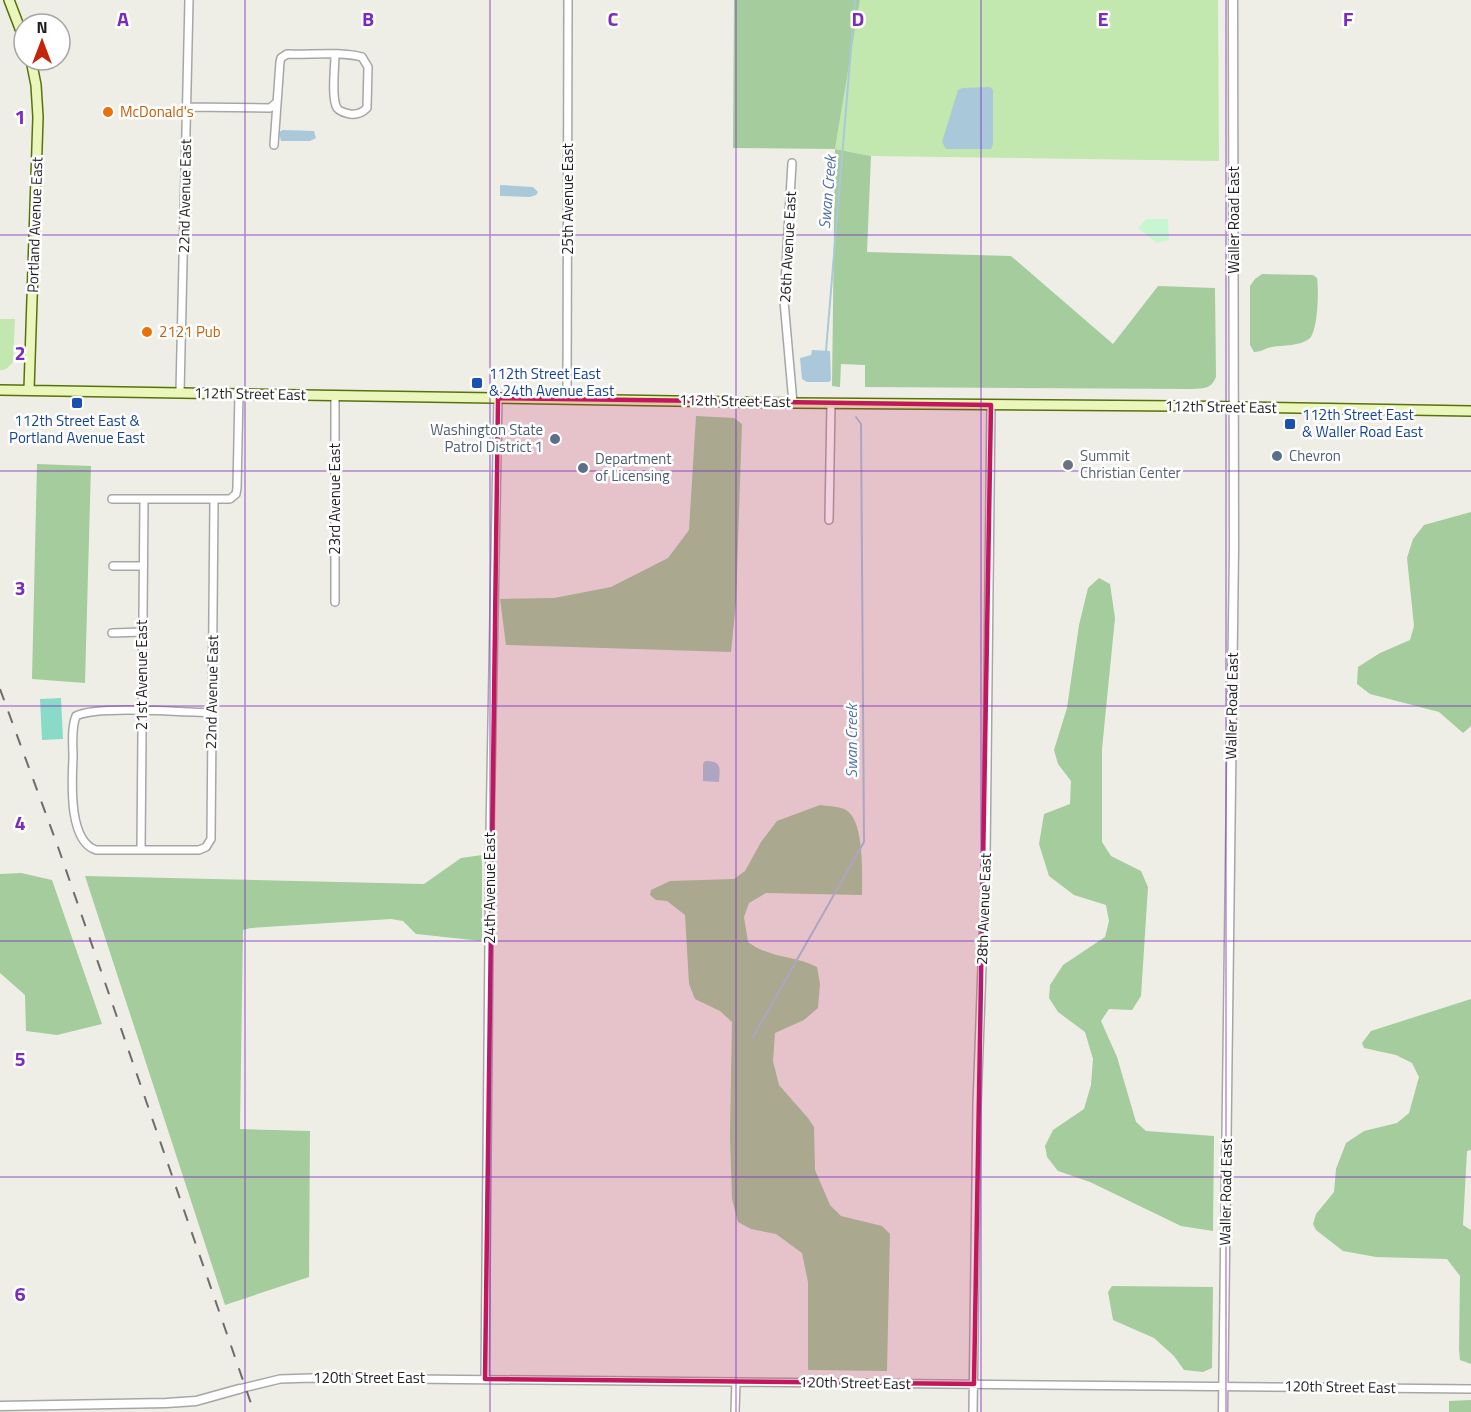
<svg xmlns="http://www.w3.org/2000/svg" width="1471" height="1412" font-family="'Titillium Web',sans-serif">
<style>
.grass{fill:#c2e7af}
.forest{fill:#a4cc9d}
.park{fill:#c6f7d1}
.pitch{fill:#89dac7}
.water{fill:#a9c8da}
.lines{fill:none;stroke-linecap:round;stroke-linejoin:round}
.stream{stroke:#a9c8da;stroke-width:2}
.minor-casing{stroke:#a6a6a6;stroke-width:10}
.tertiary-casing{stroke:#a6a6a6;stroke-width:11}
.secondary-casing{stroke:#57720b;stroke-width:12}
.minor{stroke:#fff;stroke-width:7}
.tertiary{stroke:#fff;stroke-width:8}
.secondary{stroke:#ebf6bd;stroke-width:9}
.rail{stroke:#6d6d6d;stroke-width:2;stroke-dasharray:12 12;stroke-linecap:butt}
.marked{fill:#c2185b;fill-opacity:0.2;stroke:#c2185b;stroke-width:4.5;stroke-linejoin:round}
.grid{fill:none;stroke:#7b2cbf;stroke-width:1.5;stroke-opacity:0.55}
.food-dot{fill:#e8710a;stroke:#fff;stroke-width:2}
.transit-dot{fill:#1a4fb4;stroke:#fff;stroke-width:2}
.service-dot{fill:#5c6f8a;stroke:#fff;stroke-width:2}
.worship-dot{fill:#6b7280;stroke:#fff;stroke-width:2}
.labels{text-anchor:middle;stroke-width:5;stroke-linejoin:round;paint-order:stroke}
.food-label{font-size:15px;fill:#c56008;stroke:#fff;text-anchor:start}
.street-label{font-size:15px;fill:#1f1f1f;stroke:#fff}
.transit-label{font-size:15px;fill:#164399;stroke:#fff;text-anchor:start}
.service-label{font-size:15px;fill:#4e5e75;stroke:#fff;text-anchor:start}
.worship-label{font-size:15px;fill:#5b616d;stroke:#fff;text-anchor:start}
.water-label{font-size:16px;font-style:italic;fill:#5070aa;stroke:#fff}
.grid-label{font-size:20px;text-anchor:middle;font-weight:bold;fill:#7b2cbf;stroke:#fff;stroke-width:5;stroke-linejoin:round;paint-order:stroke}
</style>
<rect width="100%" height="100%" fill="#efeee6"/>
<!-- grass -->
<path class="grass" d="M860 0H1218L1219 161 872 156 835 149Z
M0 319H15L13 362C9 366 6 371 0 370Z"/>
<!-- forest -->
<path class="forest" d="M734 0H860L835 149 871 156 867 252 1011 256 1113 344 1158 286 1215 288 1216 377C1211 389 1205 388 1193 389L865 387V365L841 364 840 387 832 386 835 149 733 148Z
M1262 274 1313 275 1317 278C1319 290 1318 332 1309 339 1300 346 1283 345 1272 347 1265 348 1262 352 1254 352L1250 345V286L1255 279Z
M696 416 734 418 742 424 736 603 731 652 506 645 500 599 554 598 611 587 668 558 689 530Z
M37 464 91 466 85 683 32 679Z
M1471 512V726L1463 733 1439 712 1370 694 1357 684 1358 667 1380 653 1410 640 1414 626 1407 558 1413 539 1424 525Z
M1099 578 1110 584 1115 618 1102 749V842L1111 856 1141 871 1148 887 1141 996 1132 1010 1109 1009 1101 1021 1117 1057 1136 1122 1146 1131 1214 1136 1213 1231 1181 1226 1090 1182 1058 1171 1047 1157 1045 1146 1053 1130 1084 1109 1091 1085 1093 1059 1085 1032 1058 1012 1049 998 1050 985 1063 965 1105 937 1109 921 1106 905 1074 895 1049 876 1039 844 1044 814 1070 804 1071 781 1058 764 1054 750 1067 708 1079 625 1088 588Z
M820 805C827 806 836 806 844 809 865 817 862 875 862 895L766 893 749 903 744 917 748 942C771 959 793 955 817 967L820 984 818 1008 804 1020 775 1033 773 1061 779 1085 808 1118 814 1127 815 1170 830 1205 841 1216 882 1226 890 1234 887 1371 808 1370V1282L802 1253 776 1234 751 1229 738 1222 732 1199 730 1136 732 1022 720 1011 695 999 689 984 685 915 667 901 656 900 650 895 651 890 670 881 734 879 745 871 761 842 777 821Z
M482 855V941L416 934 403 921 391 919 251 928 243 930 240 1129 310 1131 309 1277 225 1305 85 876 424 884 461 858Z
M21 873 52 880 102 1024 57 1035 26 1031 25 995 0 973V874Z
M1471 999V1150L1467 1151 1463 1225 1471 1230V1364L1460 1360 1459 1349 1460 1276 1447 1259 1376 1257 1343 1251 1316 1230 1313 1224 1316 1214 1334 1192 1336 1169 1346 1143 1364 1131 1397 1123 1409 1113 1419 1077 1412 1063 1396 1055 1364 1048 1362 1043 1371 1031Z
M1112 1286 1213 1287 1212 1368 1203 1372 1184 1370 1174 1356 1154 1338 1113 1320 1108 1292Z
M1471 1400V1412H1449V1401Z"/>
<!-- park -->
<path class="park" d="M1146 219H1168L1169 240 1157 243 1138 228Z"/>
<!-- pitch -->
<path class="pitch" d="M61 698 63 739 42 740 40 699Z"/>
<!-- water -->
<path class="water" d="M990 87 993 90V144L991 149H946L942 142 958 90 962 88Z
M283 130 314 131 316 138 310 141H281L279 132Z
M500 185 533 187 538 192 536 195 530 197 500 196Z
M812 350 830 351 831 380 829 382H807L802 379 800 358 811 355Z
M705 761C722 761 720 767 719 782L703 781V764Z"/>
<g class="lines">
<!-- stream -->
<path class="stream" d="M826 351 855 0
M753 1037 864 842 861 424 856 417"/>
<defs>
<path id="minor" d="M187 107 270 108 276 103
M274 145 280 62 281 58 287 54C309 55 340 51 362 57L368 67 367 108C362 113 357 115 350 114 345 113 340 112 337 108 331 98 335 67 335 55
M792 163 784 301 793 403
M180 392 189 0
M567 398 568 0
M112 499H230L236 494 237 488 239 393
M829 520 831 403
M113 566H143
M335 602V395
M112 633 142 632
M212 713C184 712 96 705 76 716 71 729 73 745 73 758 72 781 68 841 96 850H199L206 847 211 839 214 499
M141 850 144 500
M485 1379 490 833 498 398
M239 1389 280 1379 311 1378 1471 1389
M735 1412 736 1382
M973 1412 977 1105 986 856 991 405"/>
<path id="tertiary" d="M0 1406 166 1403 196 1401 239 1389
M1223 1412 1234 548 1233 0"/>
<path id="secondary" d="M9 0 24 39
M0 390 793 403 1179 406 1471 411
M29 390 38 117 36 85 31 60"/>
</defs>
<!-- minor casing -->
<use href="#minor" class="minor-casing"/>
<!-- tertiary casing -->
<use href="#tertiary" class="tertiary-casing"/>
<!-- secondary casing -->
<use href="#secondary" class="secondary-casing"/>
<!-- minor -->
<use href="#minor" class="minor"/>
<!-- tertiary -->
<use href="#tertiary" class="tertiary"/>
<!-- secondary -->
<use href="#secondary" class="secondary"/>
<!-- rail -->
<path class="rail" d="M0 689 58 847 254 1412"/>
</g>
<!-- marked area -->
<path class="marked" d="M498 398 991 405 974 1384 485 1379Z"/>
<!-- grid -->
<path class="grid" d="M245 0V1412M490 0V1412M736 0V1412M981 0V1412M1226 0V1412M0 235H1471M0 471H1471M0 706H1471M0 941H1471M0 1177H1471"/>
<!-- markers -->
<g class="food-dot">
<circle cx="108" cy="112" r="6"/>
<circle cx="147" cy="332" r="6"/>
</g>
<g class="transit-dot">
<rect x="471" y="377" width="12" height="12" rx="3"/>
<rect x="71" y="397" width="12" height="12" rx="3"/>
<rect x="1284" y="418" width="12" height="12" rx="3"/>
</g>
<g class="service-dot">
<circle cx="555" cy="439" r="6"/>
<circle cx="1277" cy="456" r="6"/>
<circle cx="583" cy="468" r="6"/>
</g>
<circle class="worship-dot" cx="1068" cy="465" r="6"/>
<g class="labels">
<!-- food labels -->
<g class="food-label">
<text x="120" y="117">McDonald's</text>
<text x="159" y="337">2121 Pub</text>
</g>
<!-- street labels -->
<g class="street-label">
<text transform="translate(185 196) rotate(-89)" y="5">22nd Avenue East</text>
<text transform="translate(568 199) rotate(-90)" y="5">25th Avenue East</text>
<text transform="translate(1234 220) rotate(-90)" y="5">Waller Road East</text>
<text transform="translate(35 225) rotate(-88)" y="5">Portland Avenue East</text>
<text transform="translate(788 247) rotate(-87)" y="5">26th Avenue East</text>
<text transform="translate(250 394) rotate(1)" y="5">112th Street East</text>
<text transform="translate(735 401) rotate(1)" y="5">112th Street East</text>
<text transform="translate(1221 407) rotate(1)" y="5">112th Street East</text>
<text transform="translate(335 499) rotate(-90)" y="5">23rd Avenue East</text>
<text transform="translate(142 675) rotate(-90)" y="5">21st Avenue East</text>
<text transform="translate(212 692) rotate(-89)" y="5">22nd Avenue East</text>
<text transform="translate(1232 706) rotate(-89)" y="5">Waller Road East</text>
<text transform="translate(490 888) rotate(-90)" y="5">24th Avenue East</text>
<text transform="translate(984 909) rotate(-88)" y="5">28th Avenue East</text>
<text transform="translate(1226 1192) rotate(-89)" y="5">Waller Road East</text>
<text x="369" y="1383">120th Street East</text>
<text transform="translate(855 1383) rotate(1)" y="5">120th Street East</text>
<text transform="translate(1340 1387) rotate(1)" y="5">120th Street East</text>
</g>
<!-- transit labels -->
<g class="transit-label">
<text x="489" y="379">112th Street East<tspan x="489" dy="17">&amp; 24th Avenue East</tspan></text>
<text x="1302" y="420">112th Street East<tspan x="1302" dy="17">&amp; Waller Road East</tspan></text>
<text x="77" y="426" text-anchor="middle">112th Street East &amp;<tspan x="77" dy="17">Portland Avenue East</tspan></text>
</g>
<!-- service labels -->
<g class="service-label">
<text x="543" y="435" text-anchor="end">Washington State<tspan x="543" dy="17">Patrol District 1</tspan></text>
<text x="1289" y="461">Chevron</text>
<text x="595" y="464">Department<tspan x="595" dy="17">of Licensing</tspan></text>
</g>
<!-- worship labels -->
<g class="worship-label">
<text x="1080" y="461">Summit<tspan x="1080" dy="17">Christian Center</tspan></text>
</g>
<!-- water labels -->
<g class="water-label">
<text transform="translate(827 192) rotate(-85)" y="6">Swan Creek</text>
<text transform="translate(851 741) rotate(-90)" y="6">Swan Creek</text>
</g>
</g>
<g class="grid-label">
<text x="123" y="26">A</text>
<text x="368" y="26">B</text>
<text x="613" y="26">C</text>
<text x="858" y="26">D</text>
<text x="1103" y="26">E</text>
<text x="1348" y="26">F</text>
<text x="20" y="124">1</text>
<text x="20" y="360">2</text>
<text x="20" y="595">3</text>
<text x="20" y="830">4</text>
<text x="20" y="1066">5</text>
<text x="20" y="1301">6</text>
</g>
<!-- north arrow -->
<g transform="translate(42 42)"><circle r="28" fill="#ffffff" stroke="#a5a5a5" stroke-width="1.5"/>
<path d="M0-4.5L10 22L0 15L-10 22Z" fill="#c3260b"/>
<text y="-9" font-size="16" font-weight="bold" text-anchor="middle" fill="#1f1f1f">N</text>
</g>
</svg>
